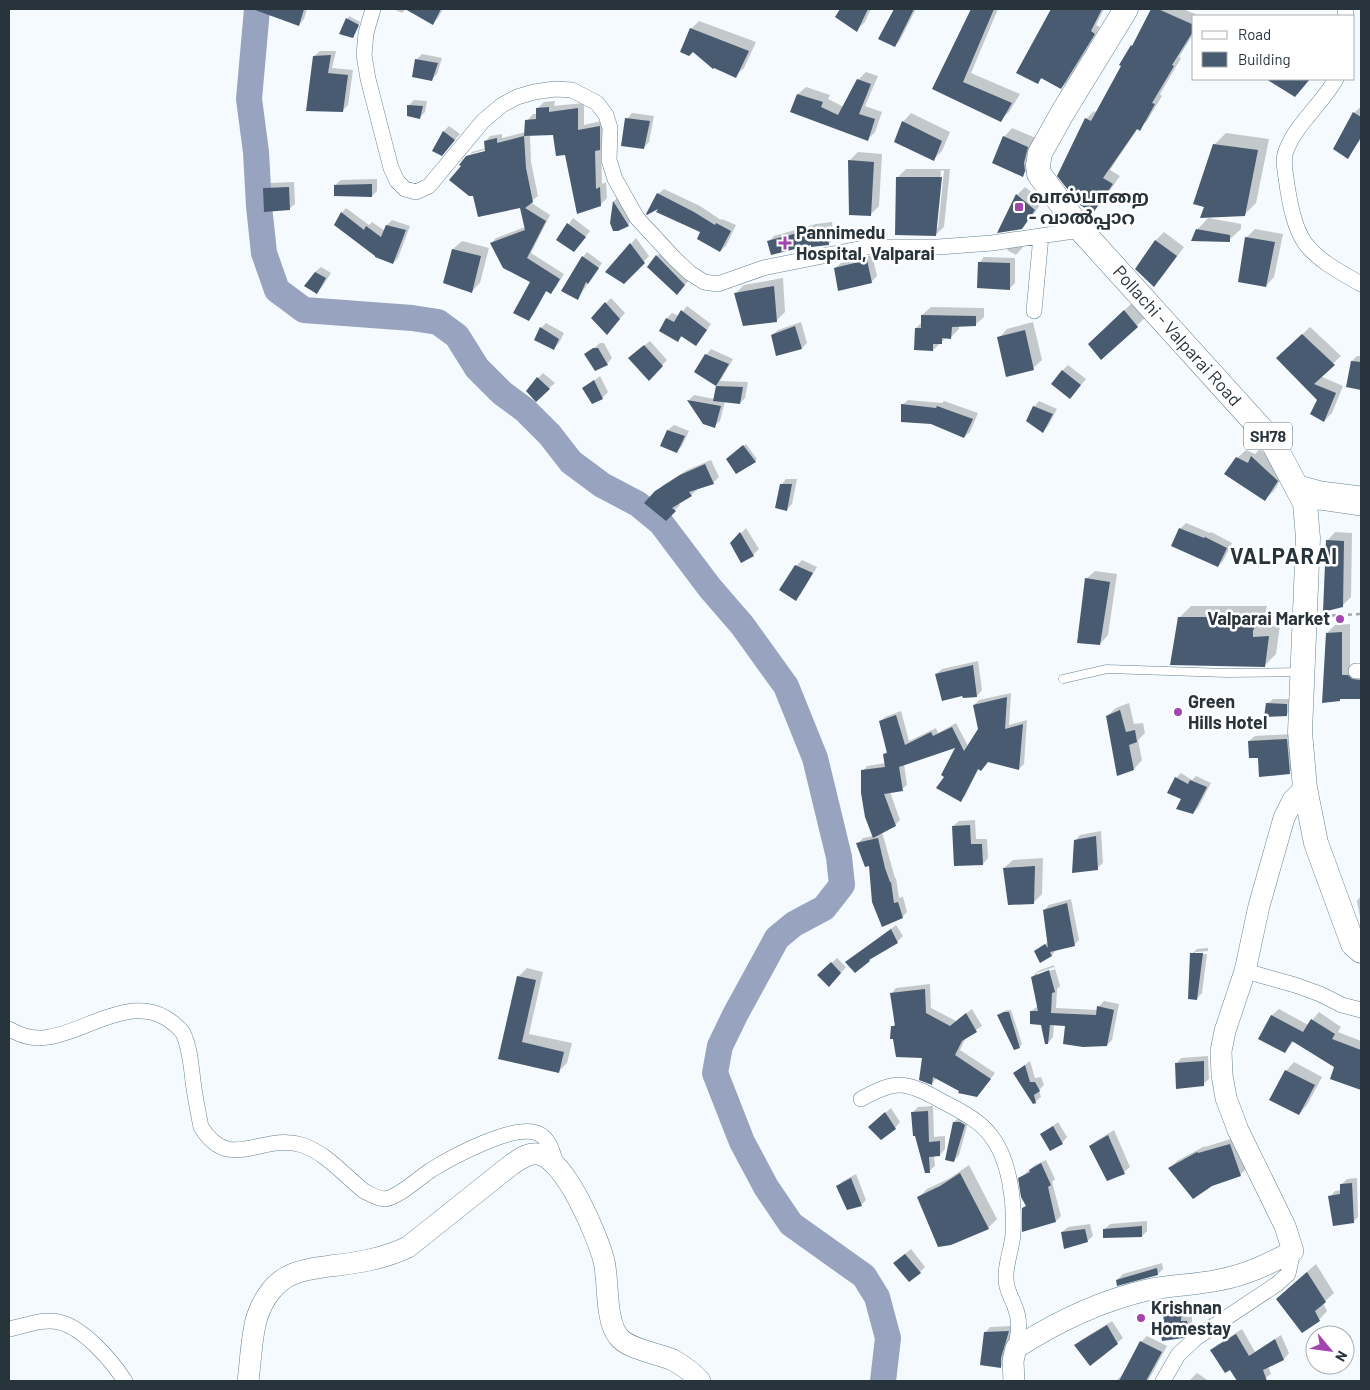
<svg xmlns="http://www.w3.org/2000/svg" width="1370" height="1390" font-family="Barlow,'Noto Sans Malayalam','Noto Sans Tamil',sans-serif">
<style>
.shadow{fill:#0003;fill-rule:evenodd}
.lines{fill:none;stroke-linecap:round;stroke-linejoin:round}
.river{stroke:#98a3c0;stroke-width:26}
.building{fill:#495b70}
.lane-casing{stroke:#668392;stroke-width:9}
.street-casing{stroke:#668392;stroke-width:16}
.secondary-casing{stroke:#668392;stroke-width:22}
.primary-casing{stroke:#668392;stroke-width:25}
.path{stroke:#a2abb0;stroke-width:2.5;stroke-dasharray:4 4;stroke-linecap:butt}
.lane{stroke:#fff;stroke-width:8}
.street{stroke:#fff;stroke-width:15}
.secondary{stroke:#fff;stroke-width:21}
.primary{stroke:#fff;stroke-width:24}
.poi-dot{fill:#a345ae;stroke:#fff;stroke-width:2}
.labels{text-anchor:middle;stroke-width:5;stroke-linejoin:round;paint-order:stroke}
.shield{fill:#fff;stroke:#687176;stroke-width:1}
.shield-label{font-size:16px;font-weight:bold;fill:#28343b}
.poi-label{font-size:18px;font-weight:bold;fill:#28343b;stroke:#fff;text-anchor:start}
.street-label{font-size:18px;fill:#28343b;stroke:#fff}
.district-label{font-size:22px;font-weight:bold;letter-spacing:1px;fill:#28343b;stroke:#fff}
</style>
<rect width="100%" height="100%" fill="#f4fafe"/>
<!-- shadow -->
<path class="shadow" d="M268 9H307L304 19 299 25 266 13Z
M393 9H406L402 13Z
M407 9H443L438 18 433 23Z
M841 9H871L865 22 857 30 837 17Z
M896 9H916L900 40 895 46 880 38Z
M972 9H998L971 73 1020 94 1009 112 1000 120 933 88Z
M1053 9H1104L1096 25 1100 27 1067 82 1061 88 1042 78 1038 82 1018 73Z
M1153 9H1183L1200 16H1194V33L1179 57 1181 58 1160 94 1162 96 1147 121 1138 128 1110 170 1120 176 1101 203 1093 211 1086 119 1094 111 1097 113Z
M349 16 360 22 352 37 341 33Z
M699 21 756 42 744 68 735 76 693 51 691 29Z
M320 51H336L332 68 353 70 348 105 343 110 314 56Z
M422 54 442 58 437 74 432 79 416 60Z
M866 72 878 76 865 106 882 112 875 132 868 139 798 94 806 87 830 95 828 99 844 107 858 80Z
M414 100 427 101 425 112 420 117 408 106Z
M555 101 554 106 584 103V125L606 120V142L601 147 602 184 606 182 607 198 600 205 554 133 530 135 531 162 538 196 530 202 550 215 531 253 564 274 556 287 551 292 547 290 534 314 529 319 531 281 491 244 496 238 525 227 521 207 491 148 470 154 472 152 486 148 485 142 490 136 502 134V138L526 132 527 121 533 114H537L538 108 544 102Z
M1359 108 1361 109V139L1348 157 1354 113Z
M632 113 654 116 649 142 644 147 627 119Z
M911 113 950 132 942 151 934 159 903 122Z
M449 126 460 134 447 149 434 151 444 131Z
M1012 128 1036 138 1031 167 1022 175 1004 137Z
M1226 133 1269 139 1256 203 1244 215 1206 206 1215 144Z
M858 152 882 154 879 206 871 214 849 161Z
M906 169H950L944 227 935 235 897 178ZM941 170 944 171 938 228H936Z
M377 179V191L372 196 335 185 341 180Z
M294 182 295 204 289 209 264 188 269 183Z
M1025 187 1043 201 1030 219 1021 228 1017 195Z
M664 189 700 206 721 220 722 219 736 225 726 246 720 251 702 232 658 194Z
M617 198 631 221 628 225 611 223 614 201Z
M346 208 369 225 372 222 385 231 387 225 392 220 410 226 398 258 393 263 342 213Z
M573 218 590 231 574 251 558 240Z
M1208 218 1241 224V229L1229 240 1197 230Z
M832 222 834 239 828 244 769 241 774 236 816 224Z
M1255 229 1283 234 1274 277 1266 286 1246 238Z
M1164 232 1184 247 1162 277 1154 286 1137 269 1156 240Z
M636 238 649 256 624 282 607 272Z
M462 241 489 248 480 283 472 291 444 282 453 249Z
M1028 241 1016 255 1007 250 1015 242Z
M662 251 690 279 682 288 657 256Z
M587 252 602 263 578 298 563 291 583 257Z
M872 255 877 276 871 282 835 268 841 263Z
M984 257 1015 258V283L1009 289 979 263Z
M321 267 331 273 322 287 317 292 315 272Z
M783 278 785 312 776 321 736 293 744 285Z
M611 298 625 313 612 328 606 303Z
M1133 302 1146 317 1101 359 1098 336Z
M687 306 711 324 696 345 683 336 678 340 667 318 672 313 679 316Z
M931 307 984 308V317L975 325H959V329L951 337H947L933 350 916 328 922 322V315Z
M801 322 807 343 802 348 772 335 778 330Z
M1033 322 1042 360 1033 368 999 338 1007 329Z
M546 323 564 333 559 343 553 349 541 328Z
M1310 327 1341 356 1320 376 1343 386 1332 413 1324 421 1319 400 1278 358Z
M650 341 667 360 649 379 635 353Z
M600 343H604L612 358 607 364 586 355Z
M711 349 733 359 720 381 748 382 745 398 740 403 725 401 720 421 714 426 689 400 694 395 714 399 717 385 695 372 706 355Z
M1357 356H1361V389L1347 386 1352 361Z
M1068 365 1086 379 1070 398 1062 371Z
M543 373 555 383 536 400 538 378Z
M600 376 608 392 602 398 592 402 584 388Z
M908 400 942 403 944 401 978 413 970 432 964 437 902 405Z
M1039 401 1057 409 1048 426 1043 431 1034 407Z
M674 425 689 431 682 446 677 451 662 445 668 430Z
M746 444 757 459 755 461 730 457Z
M1260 449 1285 472 1274 491 1265 499 1237 458 1246 450 1255 454Z
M711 460 719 477 713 483 696 488 697 490 691 495 678 503 680 505 666 519 646 503 662 486 687 470Z
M786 479H797L792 504 786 510 781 485Z
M1186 523 1210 533 1211 532 1232 543 1223 561 1218 566 1180 529Z
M746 528 759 549 753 555 742 562 732 543Z
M1335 532 1352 533 1351 597 1342 606 1327 541Z
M802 560 817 567 801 594 796 599V566Z
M1095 571 1117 574 1108 635 1100 644 1086 579Z
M1191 606H1267L1264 618 1265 626 1280 625 1276 654 1264 666 1179 618Z
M1350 624V667H1356L1361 671V698H1341L1327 633 1335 625Z
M978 661 982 690 977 696 963 694 936 674 942 669Z
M1011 693 1009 725 1027 720 1024 764 1019 769 988 761 979 768 965 796 960 800 946 777 957 746 904 764 907 785 902 789 890 792 900 820 895 825 882 832 895 878H896L899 898 903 897 907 912 902 917 858 843 863 838 873 836 863 771 867 766 886 763 884 755 887 751 881 721 885 717 901 711 909 741 936 728 938 733 956 723 968 746 980 730 974 705 979 700Z
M1273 699H1292V709L1286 715 1267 704Z
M1129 703 1134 724 1143 723 1145 733 1138 740 1142 760 1134 769 1107 716 1116 708Z
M1292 734 1295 768 1289 773 1259 757 1249 741 1255 736Z
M1181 773 1192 780 1196 776 1211 783 1198 808 1193 813 1182 798 1169 792 1176 778Z
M975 820 976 839H987L988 858 983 864 953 826 959 821Z
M1101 831 1103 863 1097 868 1075 841 1080 835Z
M1043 858 1042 894 1033 903 1004 868 1013 860Z
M1361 896V922L1357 901Z
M1071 899 1079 940 1074 945 1056 950 1052 955 1035 952 1048 942 1044 910 1049 905Z
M896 925 903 936 897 942 874 956 855 971 847 962Z
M1208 948V951L1195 952V954H1207L1202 993 1197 998 1192 954 1197 949Z
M837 958 846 967 835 980 819 975Z
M1054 965 1060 986 1057 989 1056 1008 1098 1010V1007L1104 1001 1119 1004 1112 1040 1107 1045 1066 1025 1054 1024 1053 1037 1048 1043 1042 1024 1031 1011 1038 1006 1032 977 1038 971ZM1054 967 1055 969 1037 976V973Z
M527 968 543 972 529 1034 572 1043 567 1063 559 1071 500 1058 518 977Z
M930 984 931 1008 956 1021 972 1009 982 1026 966 1037 960 1050 995 1073 982 1090H960L937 1078 931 1084 924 1056 892 1027 896 1023 891 994 896 988Z
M1279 1009 1308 1025 1319 1012 1341 1027 1338 1032 1361 1041V1089L1332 1078 1336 1067 1294 1041 1285 1052 1260 1038 1272 1015Z
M1007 1010H1011L1022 1044 1019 1047 1001 1013Z
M1208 1056 1209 1079 1203 1084 1176 1064 1181 1058Z
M1030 1061 1035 1078 1041 1077 1044 1085 1039 1090 1041 1097 1035 1102 1014 1073Z
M1294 1062 1322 1077 1307 1105 1299 1114 1286 1071Z
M933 1106 934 1137 945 1136V1149L940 1155H934L935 1166 929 1171 913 1112 918 1107Z
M891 1108 900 1122 895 1128 875 1122Z
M960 1117 969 1119 959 1155 954 1161V1122Z
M1058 1122 1067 1137 1062 1143 1042 1135Z
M1114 1130 1130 1167 1124 1172 1090 1146 1096 1141Z
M1237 1137 1247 1168 1240 1175 1211 1185 1170 1168 1177 1161 1205 1146V1147Z
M1046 1160 1055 1179 1052 1182 1061 1216 1056 1221 1024 1208 1027 1205 1020 1178 1035 1165Z
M969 1165 997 1219 988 1228 919 1197 927 1189 950 1178Z
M856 1174 866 1200 861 1205 838 1186 843 1181Z
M1357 1178 1358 1217 1353 1222 1330 1197 1335 1191 1341 1190V1185L1347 1179Z
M1147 1221V1231L1142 1236 1104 1230 1110 1224Z
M1090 1224 1093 1236 1087 1241 1062 1232 1068 1227Z
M911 1249 925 1267 920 1272 900 1258Z
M1162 1263 1163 1269 1158 1274 1117 1280 1123 1274Z
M1316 1264 1334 1293 1323 1303 1327 1311 1319 1320 1286 1290Z
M1187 1301 1186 1317 1192 1316V1326L1182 1337 1161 1327 1166 1322 1164 1310 1169 1305Z
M1112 1321 1123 1338 1117 1343 1076 1345 1081 1340Z
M1013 1326 1006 1352V1362L1000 1367 985 1333 990 1327Z
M1242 1329 1255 1352 1281 1335 1289 1353 1284 1359 1268 1366 1271 1374 1261 1381H1238L1230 1368 1212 1350 1217 1345Z
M1147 1336 1167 1346 1148 1381H1116L1122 1375 1141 1342Z
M1197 1373 1209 1381H1189Z"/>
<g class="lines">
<!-- river -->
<path class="river" d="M257 9 249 99 256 152 259 206 264 253 277 290 304 310 412 318 438 322 457 336 477 368 502 393 525 410 550 435 571 462 602 485 638 504 661 523 710 588 742 625 786 686 815 758 839 857 842 885 824 908 794 924 777 938 735 1015 720 1046 715 1073 742 1142 766 1187 791 1224 864 1276 877 1297 888 1338 883 1381"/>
</g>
<!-- building -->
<path class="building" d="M255 9H304L299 26 255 10Z
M405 9H441L433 25Z
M840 9H868L857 32 835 17Z
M894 9H914L895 47 878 39Z
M971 9H994L963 82 1012 103 1001 122 932 89Z
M1051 9H1102L1091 31 1095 34 1061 89 1041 78 1038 84 1016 73Z
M1151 9H1158L1194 25V30L1172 65 1174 66 1152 103 1155 104 1140 131 1137 129 1103 178 1113 184 1093 213 1080 205 1057 176 1085 118 1091 121 1121 66 1119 65 1131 45 1132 46Z
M346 18 359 25 353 38 339 34Z
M690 28 749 51 736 78 714 68 713 69 693 52 689 56 680 52Z
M331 55 328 73 348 75 343 112 306 111 313 56Z
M415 59 438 63 432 81 412 77Z
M857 79 871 84 859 114 875 119 868 141 790 112 797 94 823 102 821 107 838 115Z
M1266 79H1310L1295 97Z
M407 105 423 106 420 119 407 116Z
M549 107V112L578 108V130L600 126V150L595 151 596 189 600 187 601 206 577 214 565 155 556 156 553 135 524 136 525 120 536 119V108Z
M1353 112 1361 117V137L1348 159 1333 149Z
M625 118 650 121 644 149 621 146Z
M902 121 942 141 934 161 894 142Z
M443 131 455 140 442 156 432 151Z
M524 136 526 168 533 202 525 208 546 221 527 258 560 279 551 294 546 291 529 321 513 313 530 282 503 268 490 243 525 230 520 208 478 217 473 196H469L449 180 461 166 459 165 466 156 485 151 484 141 497 138V143Z
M1003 136 1028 147 1024 163 1025 171 1023 177 992 163Z
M1213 144 1258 150 1245 216 1200 218 1204 207 1193 204Z
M848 160 874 162 871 216 849 215Z
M896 177H942L936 236 895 235Z
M372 184V197L334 196V185Z
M289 187 290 210 264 212 263 188Z
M657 193 694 212 715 225 716 223 731 231 720 252 697 239 700 232 656 212 658 209 647 215 646 214Z
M1016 194 1035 210 1022 229 997 233Z
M613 201 629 226 618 231H613L610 223Z
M341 212 364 230 366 226 381 237 386 225 406 230 393 264 375 257V256L334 225Z
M567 223 586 237 574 252 556 240Z
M827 227 829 245 811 247V245L771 255 767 241 809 230V229Z
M1196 229 1230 235V242L1191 241Z
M1245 237 1275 242 1266 287 1238 282Z
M1155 240 1177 256 1154 287 1135 269Z
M630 243 645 263 624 284 605 272Z
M452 249 481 256 472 293 443 283Z
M656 255 685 285 677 295 647 267Z
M582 256 599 268 588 284 586 282 578 300 561 291Z
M867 260 872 283 838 291 834 268Z
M978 262 1010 263V290L977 288Z
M315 272 326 278 317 294 304 286Z
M774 286 777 322 743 326 734 293Z
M605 302 620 319 607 335 591 318Z
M681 310 707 330 696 346 681 336 678 342 659 331 666 318 674 322Z
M1124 310 1138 327 1101 360 1088 344Z
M921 315 976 316V326L952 327 951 339 942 338V344H933V351L914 350 915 328H921Z
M795 326 802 349 776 356 771 335Z
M540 327 559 339 554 350 534 340Z
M1025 330 1034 370 1006 377 997 337Z
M1302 334 1335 365 1314 384 1336 393 1324 422 1310 414 1317 400 1276 358Z
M644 345 663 366 649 381 628 358Z
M593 348H598L608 365 595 371 584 354Z
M705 354 729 364 716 386 694 372Z
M1351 361 1361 362V390L1346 387Z
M1062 370 1081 385 1070 399 1051 384Z
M537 377 550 389 536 402 526 391Z
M594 380 603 399 592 404 582 388Z
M716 386 743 387 740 404 713 401Z
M687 400 721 406 715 428 703 424Z
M901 404 936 408 937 406 973 419 964 438 931 424 901 422Z
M1033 406 1053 414 1043 433 1026 421Z
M667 430 685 436 677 453 660 446Z
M743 445 756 462 736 474 726 459Z
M1251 456 1278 481 1265 501 1224 474 1236 457 1248 463Z
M705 464 714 484 689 492 692 496 672 508 676 511 666 521 644 503 655 491 680 475Z
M780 484H792L787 511 775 508Z
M1179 528 1204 538 1205 537 1227 548 1218 567 1171 546Z
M740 532 754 556 741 563 730 543Z
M1326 540 1344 541 1343 607 1323 612Z
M795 565 813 573 796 601 779 590Z
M1085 578 1110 582 1100 645 1077 643Z
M1178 617H1256L1254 629 1253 630V637L1269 636 1265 667 1170 665Z
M1342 632V675H1348L1352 679 1361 680V699H1340V701L1322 703 1326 633Z
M973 665 977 697 963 698 962 696 942 701 935 674Z
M1007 697 1005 729 1023 724 1019 770 988 762 981 771 978 769 961 802 936 788 944 777 941 775 955 748 899 767 903 791 884 794 896 826 873 838 865 817 861 793V770L885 767 883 754 887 753 879 721 896 715 905 745 931 732 933 736 952 727 964 751 978 729 973 705Z
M1266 703 1287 704V716L1264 717Z
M1120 710 1126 732 1135 730 1137 742 1129 745 1134 770 1117 776 1106 716Z
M1287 739 1290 774 1259 777 1258 758H1249L1248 741Z
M1175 777 1188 784 1190 780 1207 787 1193 814 1176 809 1181 799 1167 793Z
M970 825 971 844H982L983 865 954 866 952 826Z
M1096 836 1098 870 1072 873 1074 840Z
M878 838 885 868 890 882H891L894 903 898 902 903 918 882 927 872 902 869 866 865 867 856 843Z
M1035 866 1034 904 1008 905 1003 868Z
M1067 903 1075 946 1050 952 1052 956 1040 963 1034 951 1045 944 1048 948 1043 910Z
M891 929 898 943 869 960 870 961 855 973 845 962Z
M1190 953H1203L1197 1000 1188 999Z
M831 962 841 973 829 987 817 975Z
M1049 970 1055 992 1052 993 1051 1013 1096 1015 1097 1006 1114 1010 1107 1046 1083 1047 1063 1044 1065 1026 1050 1025 1048 1044H1045L1041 1025 1030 1024V1011H1038L1031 977Z
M517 976 536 980 522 1042 564 1052 559 1073 498 1059Z
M925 989 926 1013 950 1026 966 1013 977 1032 962 1041 955 1055 991 1079 977 1097 958 1093 959 1091 933 1077 932 1085 919 1080 922 1058 896 1057 893 1039H890L891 1026H895L890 993Z
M1004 1012H1009L1020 1048 1014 1050 997 1015Z
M1271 1015 1303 1032 1311 1019 1335 1034 1332 1039 1361 1050V1090L1330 1079 1334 1067 1292 1041 1285 1053 1258 1039Z
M1204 1061V1086L1176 1089 1175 1063Z
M1025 1065 1030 1082H1035L1040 1091 1034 1095 1036 1103 1033 1104 1013 1073Z
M1285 1070 1315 1085 1299 1115 1269 1100Z
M928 1111 929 1142 940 1141V1156L929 1157 930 1173H925L915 1136H913L911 1112Z
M885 1112 896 1129 881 1140 868 1127Z
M953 1122H960L965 1125 954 1162 945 1160Z
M1053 1126 1063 1144 1050 1151 1040 1134Z
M1108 1135 1125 1174 1107 1181 1089 1146Z
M1230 1144 1241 1176 1212 1186 1193 1199 1168 1168 1197 1152 1198 1153Z
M1041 1163 1051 1185 1048 1187 1056 1222 1022 1232V1208L1026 1206 1021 1197 1018 1178 1030 1172 1029 1170Z
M960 1173 989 1229 951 1245 938 1247 917 1197 940 1186Z
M851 1178 862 1206 847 1210 836 1186Z
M1352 1183 1354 1223 1333 1226 1328 1196 1340 1194V1184Z
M1142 1226V1237L1103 1238V1229Z
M1085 1229 1088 1242 1064 1249 1061 1232Z
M905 1254 921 1273 909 1282 893 1263Z
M1157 1268 1158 1275 1117 1286 1116 1280Z
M1307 1272 1326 1302 1315 1311 1320 1321 1302 1333 1276 1299Z
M1182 1305 1181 1321H1187L1188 1333 1183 1338 1162 1341 1160 1326H1165L1162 1310Z
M1107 1325 1118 1344 1090 1366 1074 1345Z
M1009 1331 1001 1358V1368L980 1365 984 1332Z
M1236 1334 1249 1356 1275 1339 1284 1360 1263 1370 1267 1381H1237L1230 1370 1225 1373 1210 1350Z
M1140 1341 1162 1352 1146 1381H1119Z"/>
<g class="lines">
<defs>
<path id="lane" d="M1063 679 1107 669 1227 673 1301 672"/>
<path id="street" d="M373 9 366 33 364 55 368 79 391 168 397 181 405 189 416 192 429 186 483 121 502 105 517 97 534 92 555 89 572 90 597 103 606 115 610 128 609 160 615 179 637 218 674 258 690 273 704 282 718 284 763 268 868 247H938L992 243 1081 230
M1345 9 1346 16
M1336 79C1322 104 1296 124 1286 151 1282 160 1286 175 1287 185 1290 204 1294 227 1305 243 1318 261 1342 273 1361 284
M1034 311 1041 236
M1292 481 1321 489 1361 494
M1305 503 1320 502 1361 508
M1361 671H1356H1361
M1245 971 1295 985 1320 994 1342 1005 1361 1010
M9 1029C22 1036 34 1040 49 1037 87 1031 128 996 166 1018 172 1022 179 1027 183 1033 190 1048 191 1065 193 1081 195 1097 198 1112 201 1127 230 1174 262 1132 302 1145 326 1153 344 1175 364 1191 370 1194 378 1199 385 1199 399 1197 419 1178 431 1170 452 1157 513 1124 537 1133 550 1138 553 1153 556 1165
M861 1099C895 1080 905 1081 938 1099 956 1109 979 1119 991 1136 1010 1160 1015 1204 1013 1234 1012 1249 1005 1264 1006 1279 1006 1290 1012 1298 1015 1307 1021 1321 1018 1334 1016 1348
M9 1329C24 1326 43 1318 59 1322 84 1328 112 1361 125 1381
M1163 1381 1178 1355 1196 1338 1277 1284 1288 1274 1293 1251"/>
<path id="secondary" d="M248 1381C251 1360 251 1337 257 1317 263 1299 275 1281 293 1274 305 1269 318 1268 330 1266 357 1263 383 1259 408 1247L511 1165C519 1160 528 1152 538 1154 565 1158 598 1237 604 1261 609 1283 605 1319 618 1336 628 1350 658 1353 673 1360 682 1365 693 1373 700 1381
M1014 1381 1013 1361 1016 1348C1056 1322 1101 1301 1147 1290 1171 1285 1195 1285 1219 1280 1246 1275 1269 1264 1293 1251L1285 1226 1238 1130 1226 1098 1222 1075 1221 1051 1225 1031 1245 971 1259 906 1284 818 1293 800 1305 788"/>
<path id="primary" d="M1126 9 1063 112 1040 153 1038 165 1039 174 1081 230 1272 441 1305 503 1308 538 1300 732 1305 788 1316 843 1353 944 1361 951"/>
</defs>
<!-- lane casing -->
<use href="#lane" class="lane-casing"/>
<!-- street casing -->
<use href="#street" class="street-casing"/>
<!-- secondary casing -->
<use href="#secondary" class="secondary-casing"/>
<!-- primary casing -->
<use href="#primary" class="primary-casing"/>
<!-- path -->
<path class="path" d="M1324 616 1361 614"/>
<!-- lane -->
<use href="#lane" class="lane"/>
<!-- street -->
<use href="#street" class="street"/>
<!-- secondary -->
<use href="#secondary" class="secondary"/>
<!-- primary -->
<use href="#primary" class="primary"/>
</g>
<!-- markers -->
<g class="poi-dot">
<rect x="1014" y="202" width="10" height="10" rx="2.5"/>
<path d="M782.5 235.5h5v5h5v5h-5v5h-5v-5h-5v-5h5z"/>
<circle cx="1340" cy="619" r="5"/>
<circle cx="1178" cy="712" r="5"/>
<circle cx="1141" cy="1318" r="5"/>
</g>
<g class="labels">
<!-- shield labels -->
<rect class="shield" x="1244" y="422.5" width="48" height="27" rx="4"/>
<g class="shield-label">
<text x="1268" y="442">SH78</text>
</g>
<!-- poi labels -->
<g class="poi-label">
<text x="1029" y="203">வால்பாறை<tspan x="1029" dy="21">- വാൽപ്പാറ</tspan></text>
<text x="796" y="239">Pannimedu<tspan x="796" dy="21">Hospital, Valparai</tspan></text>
<text x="1330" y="625" text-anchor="end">Valparai Market</text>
<text x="1188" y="708">Green<tspan x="1188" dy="21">Hills Hotel</tspan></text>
<text x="1151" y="1314">Krishnan<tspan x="1151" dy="21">Homestay</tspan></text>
</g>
<!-- street labels -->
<g class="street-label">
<text transform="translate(1177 336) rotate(48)" y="6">Pollachi - Valparai Road</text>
</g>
<!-- district labels -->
<g class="district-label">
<text x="1284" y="564">VALPARAI</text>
</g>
</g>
<!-- border -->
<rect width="1370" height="1390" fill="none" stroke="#28343b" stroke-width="20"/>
<!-- legend -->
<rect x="1192" y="15" width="162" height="65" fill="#ffffff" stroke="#a9aeb1"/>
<rect x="1202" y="31" width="25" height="8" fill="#ffffff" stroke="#a9aeb1"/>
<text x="1238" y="40" font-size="15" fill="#28343b">Road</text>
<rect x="1202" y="52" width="25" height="15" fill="#495b70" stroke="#a9aeb1"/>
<text x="1238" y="65" font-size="15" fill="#28343b">Building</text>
<!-- north arrow -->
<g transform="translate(1330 1350) rotate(119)"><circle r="24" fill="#ffffff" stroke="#a9aeb1"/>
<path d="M0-4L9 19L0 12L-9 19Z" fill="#a345ae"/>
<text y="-8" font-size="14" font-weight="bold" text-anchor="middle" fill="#28343b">N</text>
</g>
</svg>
